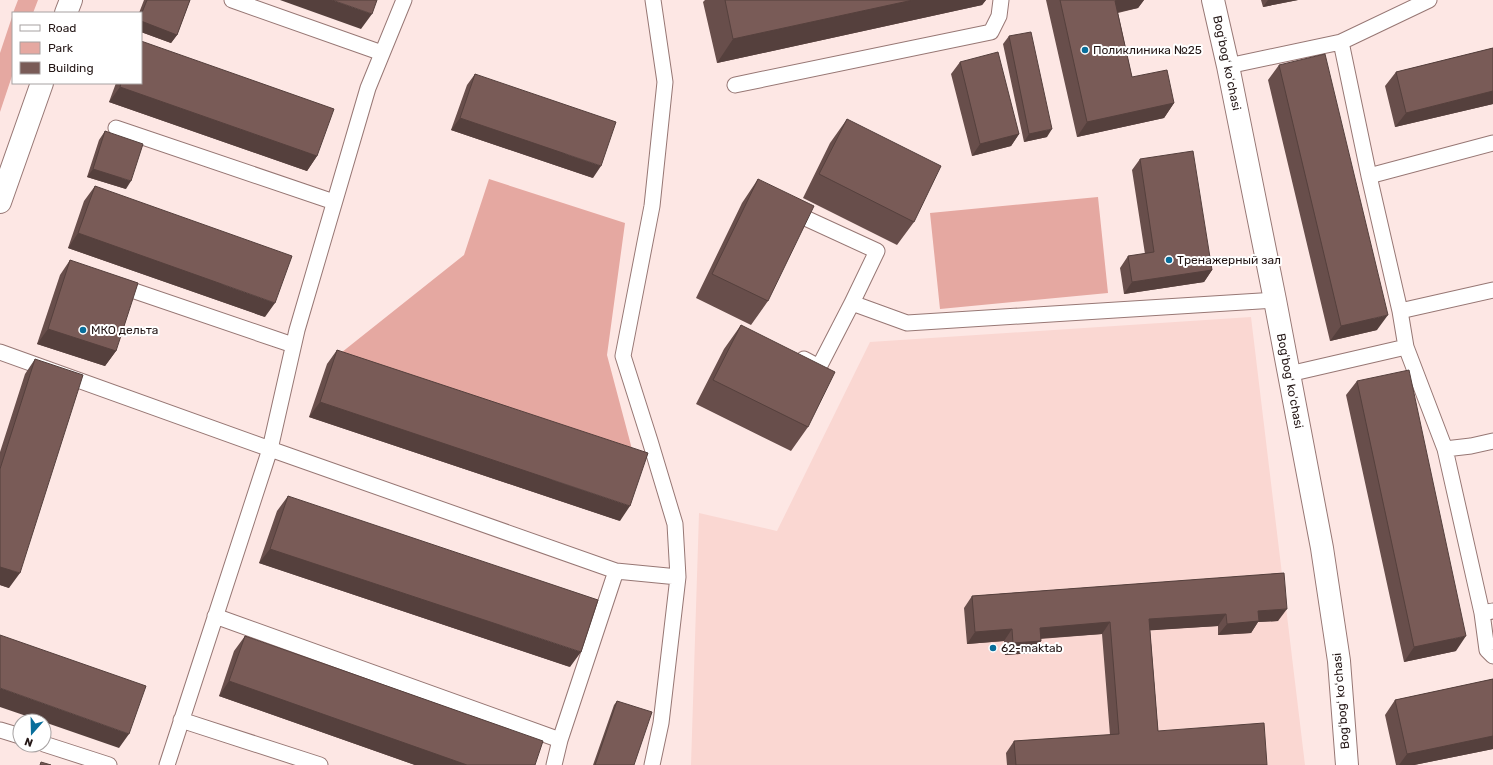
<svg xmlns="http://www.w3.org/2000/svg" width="1493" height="765" font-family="Rubik,sans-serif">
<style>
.built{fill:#fad7d2}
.green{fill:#e5a8a1}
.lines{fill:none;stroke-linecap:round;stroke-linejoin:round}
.service-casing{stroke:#977774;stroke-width:17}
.minor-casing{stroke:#977774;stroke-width:24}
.trunk-casing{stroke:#977774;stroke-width:24}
.service{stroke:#fff;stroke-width:15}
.minor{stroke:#fff;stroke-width:22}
.trunk{stroke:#fff;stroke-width:22}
.wall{fill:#684e4b}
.shaded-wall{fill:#55403d}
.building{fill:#795b57;stroke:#55403d}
.poi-dot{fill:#086e9b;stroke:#fff;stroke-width:1.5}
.labels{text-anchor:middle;stroke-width:4;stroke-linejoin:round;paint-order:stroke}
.poi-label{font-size:12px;fill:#241716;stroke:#fff;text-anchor:start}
.street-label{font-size:12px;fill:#241716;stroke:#fff}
</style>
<rect width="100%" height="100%" fill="#fde7e4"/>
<!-- built -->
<path class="built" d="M1251 317 1305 765H691L699 513 777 531 870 342Z"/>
<!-- green -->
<path class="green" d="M18 0H38L33 13H13Z
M13 14V73L0 112V53Z
M489 179 625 223 607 355 637 468 327 364 464 255Z
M1098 197 1108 293 940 309 930 213Z"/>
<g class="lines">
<defs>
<path id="service" d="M232 0 382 53
M1341 42 1369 176 1400 311 1406 347
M1228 66 1341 42 1429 0
M735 85 991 32 999 16 1001 0
M116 128 334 202
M1369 176 1493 143
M790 211 877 251 852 303 907 323 1275 300
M117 285 293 345
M1400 311 1493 290
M0 352 270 449 616 571 560 740 554 765
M804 359 819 367 852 303
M1289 374 1406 347 1445 449 1471 446 1493 441
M1445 449 1482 613 1493 611
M616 571 678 577
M1482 613 1487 650 1493 656
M215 616 560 740
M181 720 320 765
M0 730 20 736
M44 744 109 765
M167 765 270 449 297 330 368 88 404 0
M652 765 661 723 678 577 675 524 650 441 623 356 652 206 665 82 653 0"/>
<path id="minor" d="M1213 0 1228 66 1275 300 1322 548 1339 661 1347 765"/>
<path id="trunk" d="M66 13 71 0
M0 202 42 83"/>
</defs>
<!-- service casing -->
<use href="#service" class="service-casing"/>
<!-- minor casing -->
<use href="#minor" class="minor-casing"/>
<!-- trunk casing -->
<use href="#trunk" class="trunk-casing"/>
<!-- service -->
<use href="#service" class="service"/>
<!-- minor -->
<use href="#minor" class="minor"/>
<!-- trunk -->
<use href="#trunk" class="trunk"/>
</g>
<!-- wall -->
<path class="wall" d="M144 0H190L177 35 171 43 141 32V13H139Z
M705 0H986L982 5 717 63 703 2Z
M1046 0H1144L1138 8 1118 13 1132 77 1174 103 1164 118 1077 137Z
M1261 0H1298L1263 7Z
M1009 36 1047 137 1024 142 1003 44Z
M1493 48V104L1395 127 1385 86 1396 72Z
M960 62 1019 134 1011 146 972 156 951 74Z
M1279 65 1377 330 1330 341 1268 80Z
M475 74 593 178 451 130 467 85Z
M116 83H141L317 156 307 171 109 102Z
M847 119 914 222 897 245 803 198 830 143Z
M105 131 126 189 87 177 99 140Z
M1140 159 1212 270 1204 282 1124 294 1120 268 1128 256 1145 254 1132 170Z
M758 179 768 301 751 325 696 298 742 203Z
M95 186 265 317 68 248 84 201Z
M70 260 116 351 105 366 37 344 60 275Z
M741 325 808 427 791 451 696 404 724 349Z
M337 350 620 521 309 417 327 364Z
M35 359 9 588 0 585V452L25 374Z
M1357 381 1456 651 1404 662 1346 395Z
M288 496 570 667 259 563 277 511Z
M1284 573 1278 621 1258 622 1251 633 1218 635V626L1150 630 1158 731 1267 765H1007L1006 753 1014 741 1110 735 1102 634 1040 639 1041 641 1032 653 1005 655 1004 641 967 644 964 608 972 596Z
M245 636 535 765H415L219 696 234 651Z
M1493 679V749L1414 765H1396L1385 715 1395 700Z
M617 701 634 765H593L614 705Z"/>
<!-- shaded-wall -->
<path class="shaded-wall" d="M280 0H332L372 14 361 29Z
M913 0H986L982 5 717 63 733 39Z
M1117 0H1144L1138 8 1104 15 1115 1Z
M1268 0H1298L1263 7Z
M141 21 177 35 171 43 141 32Z
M120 87 317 156 307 171 109 102Z
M1493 91V104L1395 127 1406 113Z
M1174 103 1164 118 1077 137 1087 122Z
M460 118 601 166 593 178 451 130Z
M1052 129 1047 137 1024 142 1029 134Z
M1019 134 1011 146 972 156 980 144Z
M93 169 131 181 126 189 87 177Z
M78 233 275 303 265 317 68 248Z
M1212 270 1204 282 1124 294 1132 282Z
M1388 315 1377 330 1330 341 1341 326Z
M48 329 116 351 105 366 37 344Z
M320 402 630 506 620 521 309 417Z
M270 549 581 652 570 667 259 563Z
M0 567 20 573 9 588 0 585Z
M1287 609 1278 621 1258 622 1251 633 1218 635 1227 624 1258 611Z
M1226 614 1218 626 1141 631 1149 619Z
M1110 622 1102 634 1031 639 1040 628Z
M1012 629 1004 641 967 644 975 632Z
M1466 636 1456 651 1404 662 1414 647Z
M1041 641 1032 653 1005 655 1013 643Z
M229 681 467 765H415L219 696Z
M0 688 129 734 119 748 44 722V721H41L0 707Z
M1493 736V749L1414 765H1399L1407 754Z"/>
<!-- building -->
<path class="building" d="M147 0H190L177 35 141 21V15Z
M332 0H377L372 14Z
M725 0H913L733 39Z
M1060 0H1117L1115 1 1132 77 1167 70 1174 103 1087 122Z
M1031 32 1052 129 1029 134 1009 36Z
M141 41 334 109 317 156 120 87 121 83H141Z
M1493 48V91L1406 113 1396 72Z
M998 52 1019 134 980 144 960 62Z
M1325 54 1388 315 1341 326 1279 65Z
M475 74 616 122 601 166 460 118Z
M847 119 941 166 914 222 819 174Z
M105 131 143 144 131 181 93 169Z
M1193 151 1212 270 1132 282 1128 256 1154 252 1140 159Z
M758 179 814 206 768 301 712 274Z
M95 186 292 256 275 303 78 233Z
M70 260 138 283 116 351 48 329Z
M741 325 835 372 808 427 713 380Z
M337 350 648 453 630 506 320 402Z
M35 359 83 375 20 573 0 567V469Z
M1409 370 1466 636 1414 647 1357 381Z
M288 496 598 600 581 652 270 549Z
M1284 573 1287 609 1258 611 1259 621 1227 624 1226 614 1149 619 1158 731 1264 723 1267 765H1016L1014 741 1119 734 1110 622 1040 628 1041 641 1013 643 1012 629 975 632 972 596Z
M0 635 146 686 129 734 0 688Z
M245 636 543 741 535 765H467L229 681Z
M1493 679V736L1407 754 1395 700Z
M617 701 652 712 634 765H595Z
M41 762 51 765H40Z"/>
<!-- markers -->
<g class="poi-dot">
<circle cx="1085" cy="50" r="4"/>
<circle cx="1169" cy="260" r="4"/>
<circle cx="83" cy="330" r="4"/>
<circle cx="993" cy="648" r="4"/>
</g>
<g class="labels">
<!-- poi labels -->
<g class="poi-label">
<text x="1093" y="54">Поликлиника №25</text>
<text x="1177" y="264">Тренажерный зал</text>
<text x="91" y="334">МКО дельта</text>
<text x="1001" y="652">62-maktab</text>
</g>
<!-- street labels -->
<g class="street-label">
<text transform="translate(1227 63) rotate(78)" y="4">Bogʻbogʻ koʻchasi</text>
<text transform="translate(1290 381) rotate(79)" y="4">Bogʻbogʻ koʻchasi</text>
<text transform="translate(1341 701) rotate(-95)" y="4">Bogʻbogʻ koʻchasi</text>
</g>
</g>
<!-- legend -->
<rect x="12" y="12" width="130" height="72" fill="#ffffff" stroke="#a7a2a2"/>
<rect x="20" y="25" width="20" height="6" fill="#ffffff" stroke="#a7a2a2"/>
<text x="48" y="32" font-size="12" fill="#241716">Road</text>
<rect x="20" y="42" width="20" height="12" fill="#e5a8a1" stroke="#a7a2a2"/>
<text x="48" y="52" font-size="12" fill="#241716">Park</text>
<rect x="20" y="62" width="20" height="12" fill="#795b57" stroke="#a7a2a2"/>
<text x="48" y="72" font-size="12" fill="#241716">Building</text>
<!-- north arrow -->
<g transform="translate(32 733) rotate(200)"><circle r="19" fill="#ffffff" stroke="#a7a2a2"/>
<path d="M0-3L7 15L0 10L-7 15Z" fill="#086e9b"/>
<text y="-6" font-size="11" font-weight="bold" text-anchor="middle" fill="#241716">N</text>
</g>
</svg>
